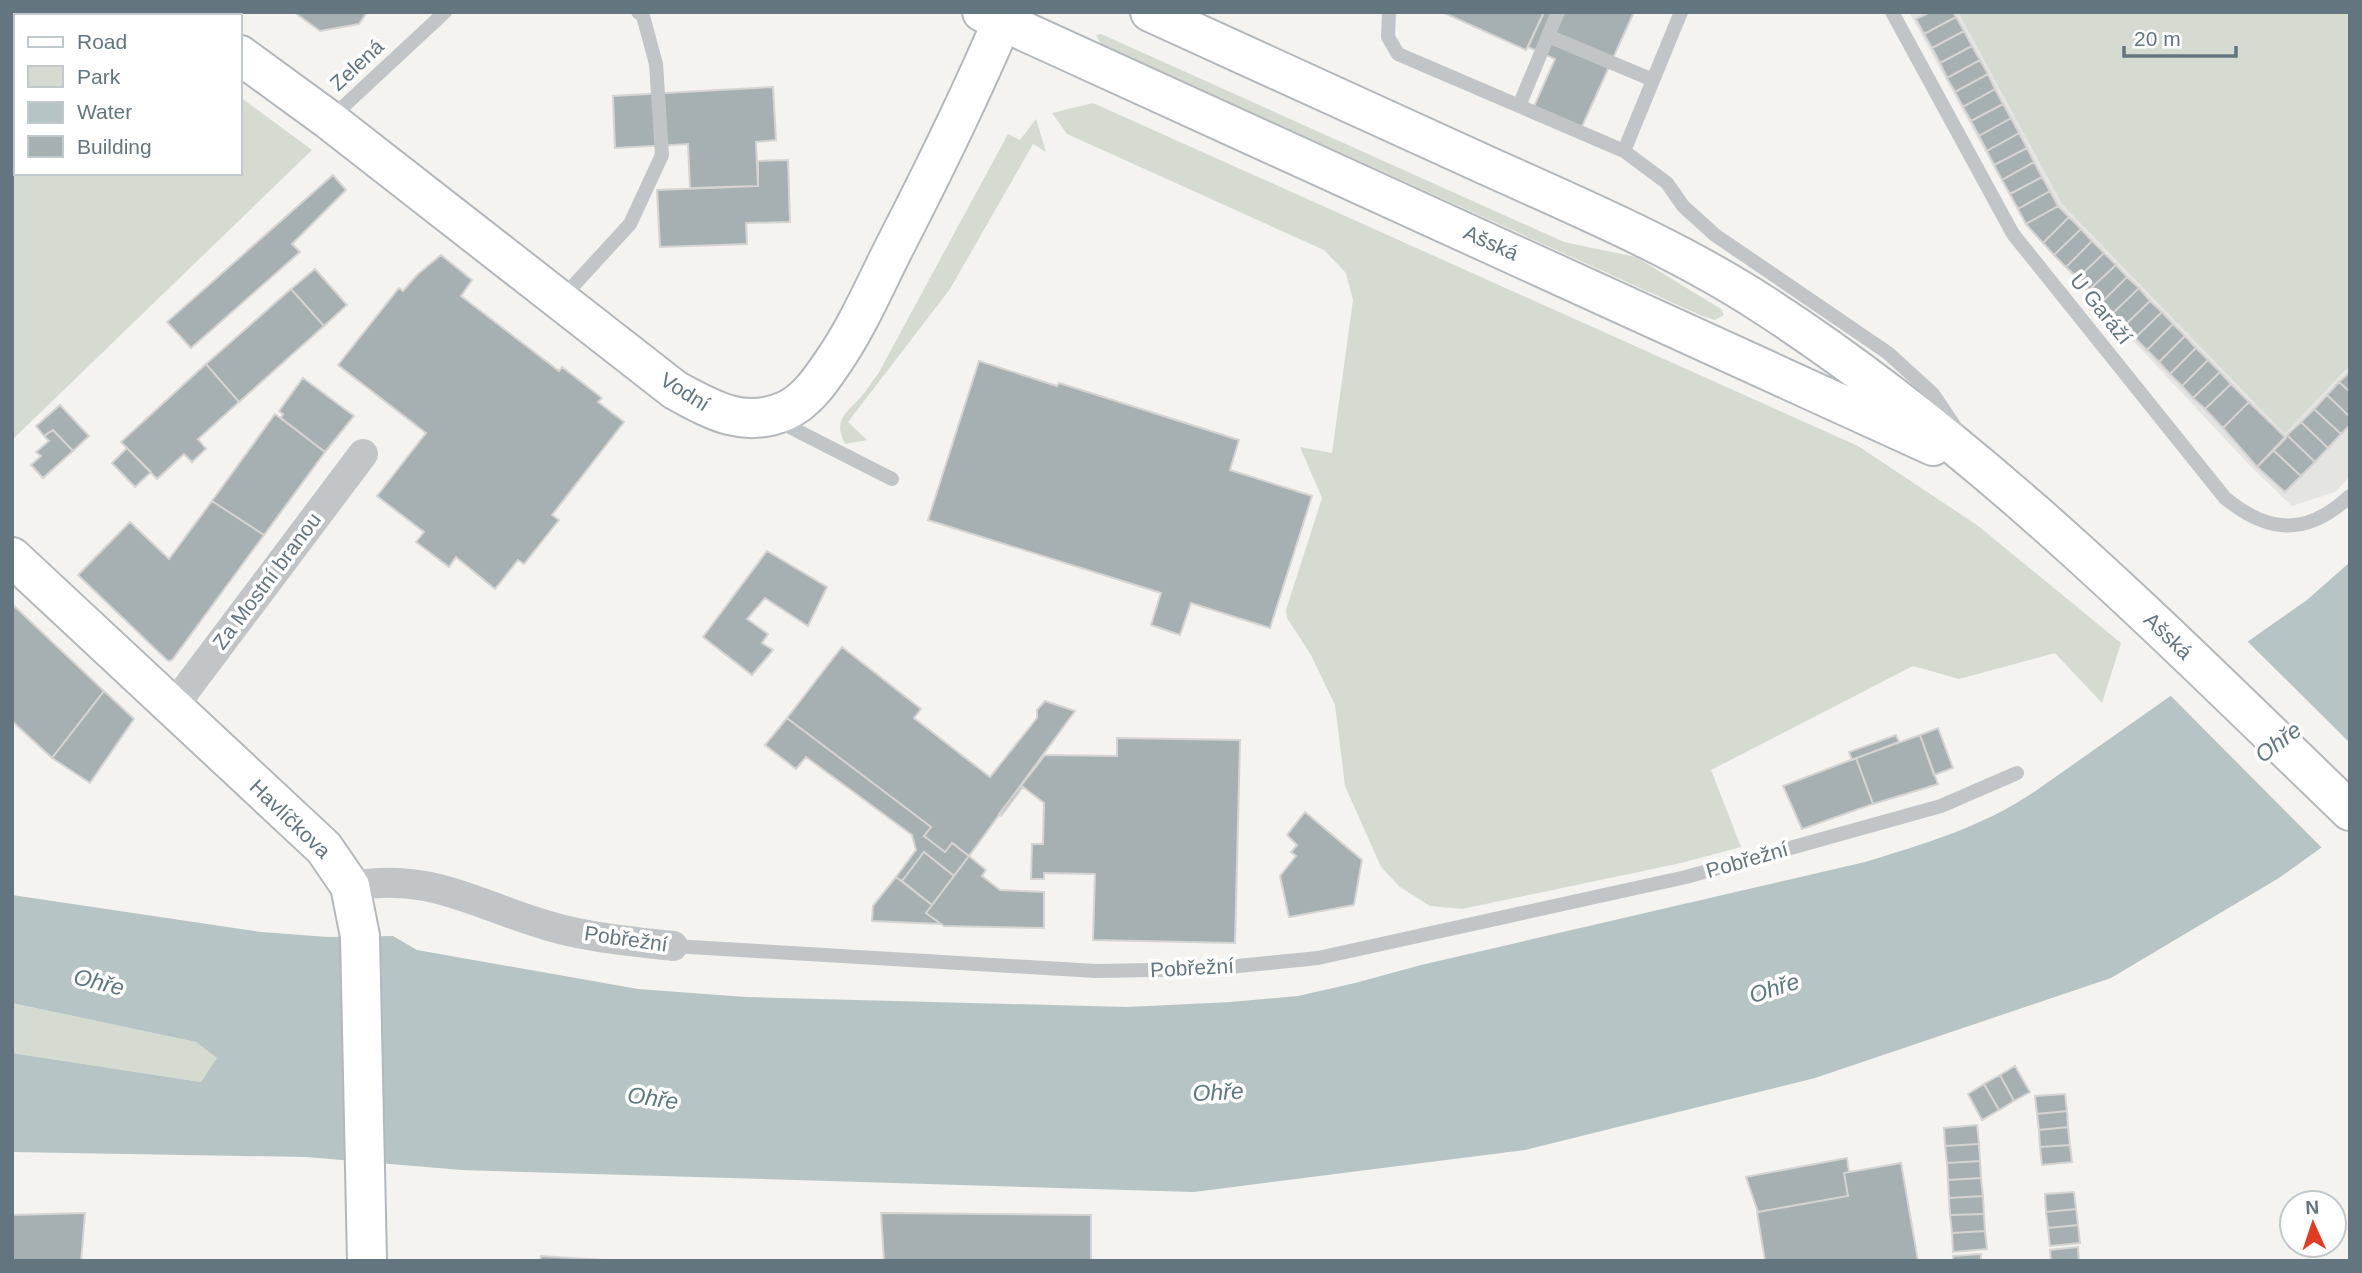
<svg xmlns="http://www.w3.org/2000/svg" width="2362" height="1273" font-family="Helvetica,sans-serif">
<style>
.built{fill:#e4e5e3}
.green{fill:#d5dbd0}
.water{fill:#b6c4c6}
.pier{fill:#f4f3ef}
.building{fill:#a6afb2;stroke:#d5d4d2;stroke-width:2}
.lines{fill:none;stroke-linecap:round;stroke-linejoin:round}
.secondary-casing{stroke:#b3b8bc;stroke-width:42}
.lane{stroke:#c1c5c7;stroke-width:14}
.street{stroke:#c1c5c7;stroke-width:30}
.secondary{stroke:#fff;stroke-width:38}
.labels{text-anchor:middle;stroke-width:7;stroke-linejoin:round;paint-order:stroke}
.street-label{font-size:21px;fill:#637680;stroke:#fff}
.water-label{font-size:23px;font-style:italic;fill:#5e787f;stroke:#fff}
</style>
<rect width="100%" height="100%" fill="#f4f3ef"/>
<!-- built -->
<path class="built" d="M1909 12H1958L2062 204 2286 433 2350 365V476L2335 492 2292 506 2253 469 2025 225Z"/>
<!-- green -->
<path class="green" d="M12 12H123L128 16H16V173H240V97L312 150 12 440Z
M1958 12H2350V365L2285 434 2062 204Z
M1101 34 1564 242 1636 257 1721 309 1724 315 1715 320 1702 316 1101 44 1096 35Z
M1093 103 1858 446 1977 525 2121 643 2102 703 2055 653 1959 679 1913 666 1711 770 1741 847 1681 863 1462 909 1430 906 1400 887 1381 867 1345 786 1335 705 1311 655 1287 618 1286 610 1322 498 1300 447 1332 453 1353 300 1346 273 1324 250 1067 134 1052 113Z
M1036 119 1046 152 1033 144 950 289 848 422 867 440 845 444C833 420 845 414 861 397 867 390 872 381 878 374L1008 134 1020 140Z
M12 1003 196 1042 218 1058 201 1082 12 1053Z"/>
<!-- water -->
<path class="water" d="M2350 562V827L2279 878 2111 978 1815 1078 1525 1150 1194 1192 462 1170 306 1157 12 1152V1053L201 1082 217 1058 196 1042 12 1003V895L261 932 328 937 393 936 417 950 638 989 746 997 1127 1007 1231 1002 1298 996 1355 983 1421 965 1865 862C1924 844 1982 827 2034 792L2307 600Z"/>
<!-- pier -->
<path class="pier" d="M2245 639 2350 743V831L2325 851 2168 693Z"/>
<!-- building -->
<path class="building" d="M294 12H367L359 24 320 31Z
M1442 12H1544L1526 50Z
M1544 12H1634L1579 133 1532 111 1555 59 1528 47Z
M1930 12H1953L1956 17 1924 34 1916 19Z
M1956 17 1964 31 1932 48 1924 34Z
M1964 31 1972 46 1940 63 1932 48Z
M1972 46 1980 60 1947 78 1940 63Z
M1980 60 1988 74 1955 92 1947 78Z
M1988 74 1995 89 1963 107 1955 92Z
M773 87 776 140 756 142 758 186 690 188 688 144 615 148 613 96Z
M1995 89 2003 104 1971 121 1963 107Z
M2003 104 2011 118 1979 136 1971 121Z
M2011 118 2019 133 1987 151 1979 136Z
M2019 133 2027 148 1994 165 1987 151Z
M2027 148 2034 162 2002 180 1994 165Z
M788 160 790 222 746 223 747 244 660 247 657 190 758 186V161Z
M2034 162 2042 177 2010 194 2002 180Z
M333 175 346 190 292 244 300 252 191 348 167 322Z
M2042 177 2050 191 2018 209 2010 194Z
M2050 191 2058 206 2026 224 2018 209Z
M2058 206 2069 217 2043 243 2026 224Z
M2069 217 2081 229 2054 255 2043 243Z
M2081 229 2092 241 2066 267 2054 255Z
M2092 241 2104 253 2078 278 2066 267Z
M2104 253 2116 265 2089 290 2078 278Z
M441 255 472 280 461 296 559 371 562 367 602 398 598 402 624 422 552 515 559 520 524 564 518 560 495 589 456 557 449 567 416 542 424 532 377 496 426 433 338 365 399 288 403 291 418 274Z
M2116 265 2127 277 2101 303 2089 290Z
M315 269 347 305 324 326 291 289Z
M2127 277 2139 288 2112 314 2101 303Z
M2139 288 2150 301 2124 326 2112 314Z
M291 289 324 326 239 402 206 364Z
M2150 301 2162 312 2135 338 2124 326Z
M2162 312 2173 324 2147 350 2135 338Z
M2173 324 2185 336 2159 362 2147 350Z
M2185 336 2196 348 2170 374 2159 362Z
M2196 348 2208 360 2182 386 2170 374Z
M2208 360 2220 372 2193 398 2182 386Z
M979 361 1057 386 1059 383 1239 440 1230 470 1312 496 1270 628 1191 603 1180 635 1151 625 1161 593 928 520Z
M206 364 239 402 198 439 206 449 192 462 184 454 157 479 121 442Z
M2220 372 2231 384 2205 409 2193 398Z
M2350 372V392L2339 382Z
M303 378 354 416 325 452 281 418 283 414 279 411Z
M2339 382 2350 392V417L2327 395Z
M2231 384 2249 402 2223 428 2205 409Z
M2327 395 2350 417V425L2341 434 2314 409Z
M2249 402 2286 438 2257 467 2223 428Z
M60 405 89 436 73 451 53 430 44 436 36 426Z
M2314 409 2341 434 2328 448 2301 422Z
M275 414 325 452 264 535 212 501Z
M2301 422 2328 448 2315 462 2287 435Z
M53 430 73 451 43 478 31 465 41 456 36 452 49 441 44 436Z
M2287 435 2315 462 2301 476 2273 450Z
M127 448 151 472 135 487 112 463Z
M2273 450 2301 476 2285 492 2257 467Z
M212 501 264 535 172 660 168 661 78 575 130 522 169 559Z
M767 551 827 587 808 626 765 598 747 619 768 634 762 643 773 650 752 675 703 637Z
M12 604 104 691 52 758 12 721Z
M842 647 921 709 914 718 990 777 1037 718V710L1045 701 1075 711 969 856 952 843 945 852 924 836 931 827 787 718Z
M104 691 134 719 90 783 52 758Z
M787 718 931 827 924 836 945 852 952 843 969 856 954 876 924 852 902 881 896 877 916 850 912 835 806 757 796 769 765 745Z
M1938 728 1953 768 1934 775 1920 735Z
M1896 735 1899 742 1852 760 1849 752Z
M1920 735 1938 784 1873 804 1856 758Z
M1117 738 1240 740 1235 943 1093 940 1095 874 1044 873V879H1031L1032 844H1043L1044 803 1023 787 1001 816 999 814 1045 755 1117 756Z
M1856 758 1873 804 1802 829 1783 786Z
M1305 812 1362 860 1354 905 1289 917 1280 876 1296 856 1291 852 1297 845 1287 835Z
M924 852 954 876 932 905 902 881Z
M969 856 986 870 982 876 1000 890 1044 892V928L944 926 926 913Z
M896 877 932 905 926 913 941 924 872 921 873 906Z
M2015 1066 2030 1092 2014 1101 2000 1075Z
M2000 1075 2014 1101 1999 1110 1984 1084Z
M1984 1084 1999 1110 1982 1120 1968 1094Z
M2065 1094 2067 1111 2037 1114 2035 1096Z
M2067 1111 2068 1127 2039 1130 2037 1114Z
M1977 1125 1979 1144 1945 1146 1944 1128Z
M2068 1127 2070 1145 2040 1147 2039 1130Z
M1979 1144 1980 1161 1947 1163 1945 1146Z
M2070 1145 2072 1162 2042 1165 2040 1147Z
M1847 1158 1849 1172 1844 1173 1848 1196 1758 1212 1746 1177Z
M1980 1161 1981 1178 1948 1180 1947 1163Z
M1901 1163 1918 1261H1765L1757 1212 1848 1196 1844 1173Z
M1981 1178 1983 1196 1949 1198 1948 1180Z
M2074 1192 2076 1209 2046 1212 2045 1194Z
M1983 1196 1984 1214 1950 1215 1949 1198Z
M2076 1209 2078 1225 2048 1228 2046 1212Z
M85 1213 81 1261H12V1215Z
M881 1213 1091 1215V1261H884Z
M1984 1214 1985 1231 1952 1233 1950 1215Z
M2078 1225 2080 1243 2050 1246 2048 1228Z
M1985 1231 1987 1249 1953 1252 1952 1233Z
M2078 1247 2079 1261H2051L2050 1250Z
M1981 1254V1261H1953V1256Z
M541 1256 604 1260 540 1261Z"/>
<g class="lines">
<defs>
<path id="secondary" d="M182 12 186 16
M982 12 1933 446
M1150 12C1263 64 1377 115 1490 167 1583 209 1678 249 1764 305 1982 446 2164 632 2350 811
M240 55 329 120 675 390C712 410 743 429 785 411 806 402 821 380 833 362 858 326 876 283 896 244 935 168 973 91 1006 12
M12 557 324 848 350 886 360 936 367 1261"/>
</defs>
<!-- secondary casing -->
<use href="#secondary" class="secondary-casing"/>
<!-- lane -->
<path class="lane" d="M1389 12 1388 37 1398 54 1624 151 1667 183 1683 206 1715 235 1888 353 1933 394 1957 430
M1892 12 2013 234 2225 498C2269 534 2307 536 2350 496
M1548 36 1653 80
M1519 106 1558 12
M330 119 445 12
M1624 151 1681 12
M562 298 630 224 662 155 656 64 643 16 638 12
M776 420 892 479
M673 946 1096 971 1209 969 1318 958 1686 877 1941 806 2017 773"/>
<!-- street -->
<path class="street" d="M172 708 363 454
M350 886C426 873 467 900 536 922 580 937 627 941 673 946"/>
<!-- secondary -->
<use href="#secondary" class="secondary"/>
</g>
<g class="labels">
<!-- street labels -->
<g class="street-label">
<text transform="translate(357 65) rotate(-43)" y="7">Zelená</text>
<text transform="translate(1491 243) rotate(24)" y="7">Ašská</text>
<text transform="translate(2101 309) rotate(51)" y="7">U Garáží</text>
<text transform="translate(685 392) rotate(32)" y="7">Vodní</text>
<text transform="translate(267 581) rotate(-53)" y="7">Za Mostní branou</text>
<text transform="translate(2168 636) rotate(44)" y="7">Ašská</text>
<text transform="translate(290 819) rotate(44)" y="7">Havlíčkova</text>
<text transform="translate(1747 860) rotate(-16)" y="7">Pobřežní</text>
<text transform="translate(626 939) rotate(8)" y="7">Pobřežní</text>
<text transform="translate(1192 968) rotate(-3)" y="7">Pobřežní</text>
</g>
<!-- water labels -->
<g class="water-label">
<text transform="translate(2278 742) rotate(-37)" y="8">Ohře</text>
<text transform="translate(99 982) rotate(14)" y="8">Ohře</text>
<text transform="translate(1774 988) rotate(-18)" y="8">Ohře</text>
<text transform="translate(1218 1092) rotate(-3)" y="8">Ohře</text>
<text transform="translate(653 1098) rotate(8)" y="8">Ohře</text>
</g>
</g>
<!-- border -->
<rect width="2362" height="1273" fill="none" stroke="#637680" stroke-width="28"/>
<!-- legend -->
<rect x="14" y="14" width="228" height="161" fill="#ffffff" stroke="#c1c8cc" stroke-width="2"/>
<rect x="28" y="37" width="35" height="10" fill="#ffffff" stroke="#c1c8cc" stroke-width="2"/>
<text x="77" y="49" font-size="21" fill="#637680">Road</text>
<rect x="28" y="66" width="35" height="21" fill="#d5dbd0" stroke="#c1c8cc" stroke-width="2"/>
<text x="77" y="84" font-size="21" fill="#637680">Park</text>
<rect x="28" y="102" width="35" height="21" fill="#b6c4c6" stroke="#c1c8cc" stroke-width="2"/>
<text x="77" y="119" font-size="21" fill="#637680">Water</text>
<rect x="28" y="136" width="35" height="21" fill="#a6afb2" stroke="#c1c8cc" stroke-width="2"/>
<text x="77" y="154" font-size="21" fill="#637680">Building</text>
<!-- north arrow -->
<g transform="translate(2313 1224) rotate(357)"><circle r="33" fill="#ffffff" stroke="#c1c8cc" stroke-width="2"/>
<path d="M0-5L12 26L0 18L-12 26Z" fill="#e13c22"/>
<text y="-10" font-size="19" font-weight="bold" text-anchor="middle" fill="#637680">N</text>
</g>
<!-- scale -->
<path d="M2124 46v10h112v-10" fill="none" stroke="#637680" stroke-width="3.5"/>
<text x="2134" y="46" font-size="21" fill="#637680" stroke="#ffffff" stroke-width="5" paint-order="stroke">20 m</text>
</svg>
